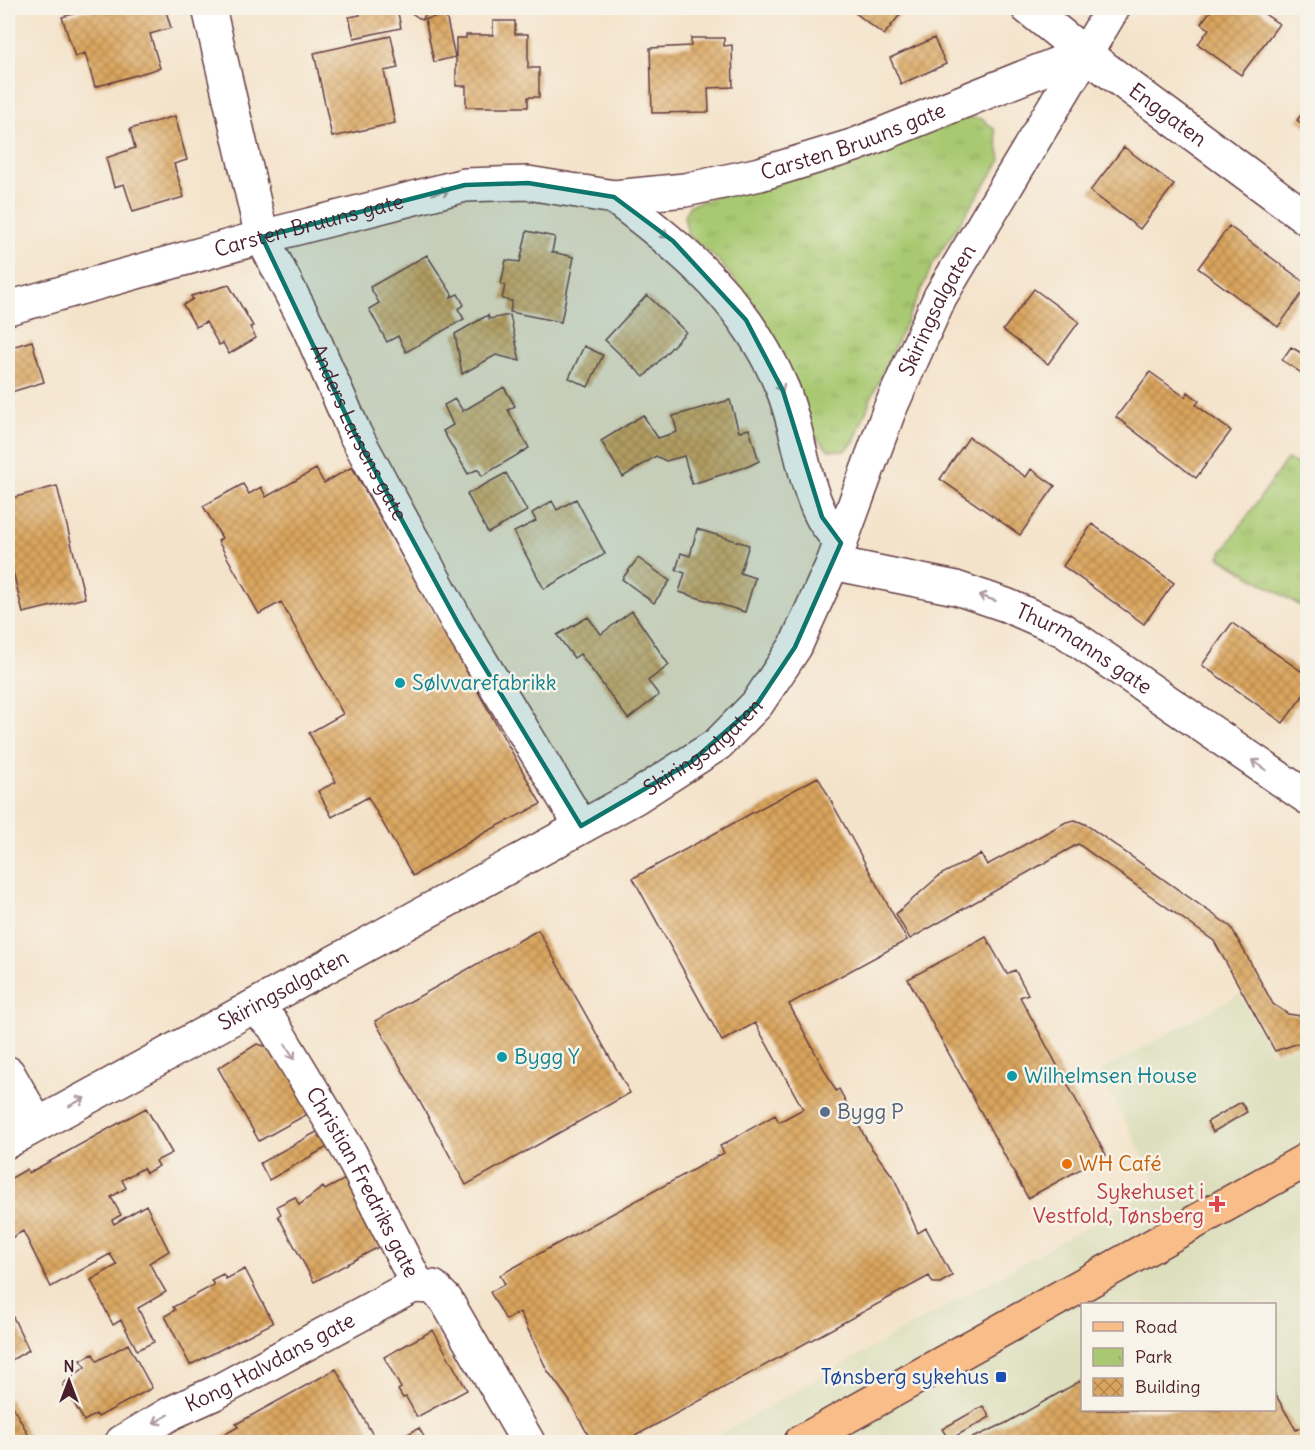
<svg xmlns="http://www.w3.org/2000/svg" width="1315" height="1450" font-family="Delius,sans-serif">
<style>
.built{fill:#dcdebc;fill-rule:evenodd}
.park{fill:url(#park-tufts);stroke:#79744e;stroke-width:1.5}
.building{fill:url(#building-cross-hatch)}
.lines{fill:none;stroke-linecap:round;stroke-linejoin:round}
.minor-casing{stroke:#643c43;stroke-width:36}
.major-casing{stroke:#643c43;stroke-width:36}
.minor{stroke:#fff;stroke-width:33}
.major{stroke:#f8bd89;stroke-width:33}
.oneway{stroke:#ae9aa0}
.marked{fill:#0f766e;fill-opacity:0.2;stroke:#0f766e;stroke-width:4.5;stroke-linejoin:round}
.culture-dot{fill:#0f9aa8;stroke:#f7f3e8;stroke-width:2}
.service-dot{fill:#5c6f8a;stroke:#f7f3e8;stroke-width:2}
.food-dot{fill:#e8710a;stroke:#f7f3e8;stroke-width:2}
.health-dot{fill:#e0444e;stroke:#f7f3e8;stroke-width:2}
.transit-dot{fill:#1a4fb4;stroke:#f7f3e8;stroke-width:2}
.labels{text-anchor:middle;stroke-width:5;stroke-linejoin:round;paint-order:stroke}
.street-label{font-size:21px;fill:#4a1f2b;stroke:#f7f3e8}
.culture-label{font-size:21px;fill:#0d838f;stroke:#f7f3e8;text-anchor:start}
.service-label{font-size:21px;fill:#4e5e75;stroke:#f7f3e8;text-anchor:start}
.food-label{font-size:21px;fill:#c56008;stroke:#f7f3e8;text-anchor:start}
.health-label{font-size:21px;fill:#be3a42;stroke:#f7f3e8;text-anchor:end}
.transit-label{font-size:21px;fill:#164399;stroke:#f7f3e8;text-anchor:end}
</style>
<defs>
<pattern id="park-tufts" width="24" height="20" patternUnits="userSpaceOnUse" patternTransform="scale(1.5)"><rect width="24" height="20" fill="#a8c971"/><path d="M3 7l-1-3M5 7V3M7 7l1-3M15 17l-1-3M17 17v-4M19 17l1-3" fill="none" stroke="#92ac62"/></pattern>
<pattern id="building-cross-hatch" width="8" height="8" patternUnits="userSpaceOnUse" patternTransform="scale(1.5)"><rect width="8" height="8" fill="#daa55d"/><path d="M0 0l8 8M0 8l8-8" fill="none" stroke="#b3864d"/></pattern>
</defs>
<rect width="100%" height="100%" fill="#f7f3e8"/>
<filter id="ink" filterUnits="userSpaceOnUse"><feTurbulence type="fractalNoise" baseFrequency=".0167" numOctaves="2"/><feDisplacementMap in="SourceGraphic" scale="12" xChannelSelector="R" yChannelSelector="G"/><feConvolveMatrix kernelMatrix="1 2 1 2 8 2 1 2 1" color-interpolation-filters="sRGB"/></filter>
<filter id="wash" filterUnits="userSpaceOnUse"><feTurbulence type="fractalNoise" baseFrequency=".008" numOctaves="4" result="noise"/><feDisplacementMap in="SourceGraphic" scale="24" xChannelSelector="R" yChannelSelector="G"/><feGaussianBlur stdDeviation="1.35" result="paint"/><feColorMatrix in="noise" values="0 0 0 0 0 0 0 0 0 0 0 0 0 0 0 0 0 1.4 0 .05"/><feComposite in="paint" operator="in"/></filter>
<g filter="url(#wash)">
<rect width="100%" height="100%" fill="#f4e3cb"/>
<!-- built -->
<path class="built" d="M1240 994 1272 1053 1307 1042V1442H705L1159 1186 1099 1072ZM1082 1304H1274V1410H1082Z"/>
<!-- park -->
<path class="park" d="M965 117 982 119 995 130 1001 160 935 260 872 396 854 442 845 451 829 450 815 436 774 338 761 313 719 261 688 235 684 216 690 205Z
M1287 459 1307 469V610L1219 557Z"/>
<g id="blocks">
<!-- building -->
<path class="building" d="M95 8H165L171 28 150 34 160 68 95 87 85 53 75 57 62 17Z
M358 8H397L401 28 354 38 349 17 360 15Z
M404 8H430L422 20Z
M849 8H905L884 35Z
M1213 8H1256L1279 24 1241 75 1198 44 1209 29 1201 23Z
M446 15 455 57 434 62 425 19Z
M493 21H515V34H528V68H539V97H528V107H466V86H456V38H466V35H493Z
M391 36 398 68 384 71 395 123 332 137 314 53Z
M691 38H724V46L732 45 733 87 708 88 709 112 652 113 650 48 691 46Z
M934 38 946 64 901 84 890 58Z
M1308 107V128L1297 120Z
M175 116 187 160 174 164 184 197 133 212 124 184 114 187 106 158 135 148 130 129Z
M1124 147 1174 185 1140 229 1090 191Z
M1229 226 1308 285 1278 327 1198 268Z
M527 231 555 237 552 252 574 257 561 322 510 312 512 301 502 299 505 285 501 284 506 260 520 262Z
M427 255 452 294 451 297 458 294 464 305 458 309 464 319 406 352 398 336 387 342 369 309 379 303 370 287Z
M229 285 253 326 250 327 256 338 229 354 223 343 219 345 206 322 196 327 183 305 193 299 191 296Z
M1034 289 1079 322 1048 364 1003 330Z
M647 295 686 332 644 377 605 340Z
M488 315 489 319 510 315 520 361 496 355 462 374 455 334Z
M32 341 44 382 8 393V348Z
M584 346 603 355 588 387 569 378Z
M1291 347 1308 357V366L1303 374 1282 360Z
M1150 372 1185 397 1188 392 1199 401 1196 405 1231 431 1196 478 1116 417Z
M504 387 515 406 508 410 529 448 482 476 478 469 468 474 443 431 453 425 444 405 455 399 463 411Z
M730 400 739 432 749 429 759 461 749 466 692 484 684 456 666 461 656 456 623 477 601 441 643 415 658 438 677 432 673 416Z
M969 437 1026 477 1031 469 1055 486 1020 535 940 479Z
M352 467 541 804 486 832 413 876 368 797 332 817 318 791 336 782 309 733 343 714 281 602 259 614 218 541 222 538 203 506 243 484 249 494 261 487 266 497 316 469 324 483Z
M506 473 527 511 488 533 467 494Z
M57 486 85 598 23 613 8 551V499Z
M576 499 605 554 544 589 514 532 536 521 532 513 552 501 557 510Z
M1092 524 1174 583 1144 624 1063 566Z
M697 529 749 545 740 573 755 578 745 612 679 592 685 573 676 570 681 553 690 556Z
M638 558 670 581 654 603 622 579Z
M632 611 669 665 648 681 659 695 628 719 580 654 574 658 557 635 588 617 601 634Z
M1232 623 1308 676V689L1283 723 1202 665Z
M818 777 907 940 789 1004 836 1091 839 1089 870 1146 894 1178 918 1233 926 1228 952 1276 940 1283H933L929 1276 624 1442H592L569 1400 547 1370 520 1312 506 1320 490 1292 505 1284 500 1275 724 1153 720 1146 775 1115 779 1122 803 1109 755 1023 722 1041 633 878Z
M1075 820 1085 824 1231 927 1273 1004 1288 1014 1308 1017V1040L1275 1051 1214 941 1078 844 910 939 896 914 940 875 981 854 987 865 1066 822Z
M538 930 630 1093 466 1185 375 1021Z
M986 937 1007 974 1015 970 1028 994 1020 997 1106 1155 1028 1198 908 979Z
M257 1044 281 1051 313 1111 259 1141 218 1068Z
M1241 1102 1247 1112 1213 1132 1207 1122Z
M146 1108 172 1153 156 1161 159 1166 146 1173 143 1168 122 1180 126 1188 111 1197 121 1215 112 1220 114 1224 146 1205 169 1251 149 1263 166 1292 138 1308 154 1342 137 1350 121 1320 113 1325 91 1280 117 1265 110 1254 51 1287 23 1231 8 1240V1180L27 1169 29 1173Z
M322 1129 331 1145 269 1180 260 1163Z
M349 1177 386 1243 314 1282 278 1216 281 1214 277 1206 295 1197 299 1205 323 1187 325 1190Z
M245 1269 273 1323 190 1365 165 1316 175 1310 173 1307 214 1285 211 1280 223 1274 226 1279Z
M10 1311 29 1350 8 1362V1312Z
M433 1330 467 1390 417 1417 406 1397 403 1398 398 1390 401 1388 384 1357Z
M128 1344 152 1388 98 1417 96 1414 84 1421 63 1384 85 1367 81 1360 93 1354 97 1361Z
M336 1369 374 1437 364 1442H201L209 1438 211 1442 238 1427 236 1424Z
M1082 1380V1410H1274V1392L1296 1430 1308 1424V1442H963L1006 1423Z
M8 1397 30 1438 24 1442H8Z
M983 1406 990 1417 949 1440 942 1429Z
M419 1428 427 1442H393Z"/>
</g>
</g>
<g filter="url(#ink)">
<use href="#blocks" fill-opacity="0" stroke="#643c43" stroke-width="1.5"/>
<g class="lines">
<defs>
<g id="minor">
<path id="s1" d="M209 8 262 237 309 328 355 434 459 625 581 826"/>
<path id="s2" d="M1028 8 1084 53 1308 219"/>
<path d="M614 197C687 252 747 303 783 390 799 430 802 479 822 517 827 526 835 535 841 543"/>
<path id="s3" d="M8 308 262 237 465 185 528 183 614 197 685 190 760 174 855 145 1084 53"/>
<path id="s4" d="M833 563 956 588 1006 605 1063 630 1308 798"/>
<path id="s5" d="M253 1007 273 1025 350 1153 418 1286"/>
<path d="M8 1073 37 1124"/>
<path id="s6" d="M8 1141 636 797 718 744 757 704 795 647 833 563 889 411 940 297 1113 8"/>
<path id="s7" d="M122 1442 173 1412 215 1393 413 1286 433 1287 446 1300 528 1442"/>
</g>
<path id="major" d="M801 1442 1308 1159"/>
</defs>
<!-- minor casing -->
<use href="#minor" class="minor-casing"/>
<!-- major casing -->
<use href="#major" class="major-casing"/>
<!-- minor -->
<use href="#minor" class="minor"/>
<!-- major -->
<use href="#major" class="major"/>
</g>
<!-- one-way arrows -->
<defs><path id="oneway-shaft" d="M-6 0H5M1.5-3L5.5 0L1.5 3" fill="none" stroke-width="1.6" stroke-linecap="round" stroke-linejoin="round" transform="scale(1.5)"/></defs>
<g class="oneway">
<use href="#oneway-shaft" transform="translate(441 192) rotate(-15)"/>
<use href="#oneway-shaft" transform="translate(661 232) rotate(37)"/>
<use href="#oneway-shaft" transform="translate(779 384) rotate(64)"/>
<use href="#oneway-shaft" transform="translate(987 598) rotate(-161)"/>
<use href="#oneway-shaft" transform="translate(1259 765) rotate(-145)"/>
<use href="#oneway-shaft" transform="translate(290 1052) rotate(59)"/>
<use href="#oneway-shaft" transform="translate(77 1102) rotate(-28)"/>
<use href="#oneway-shaft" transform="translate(161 1419) rotate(150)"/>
</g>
</g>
<!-- marked area -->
<path class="marked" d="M528 183 614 197 673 241 746 320 783 391 822 517 841 543 795 647 757 704 691 762 581 826 459 625 355 434 262 237 465 185Z"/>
<!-- markers -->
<g class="culture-dot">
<circle cx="400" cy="683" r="6"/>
<circle cx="502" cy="1057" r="6"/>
<circle cx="1012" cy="1076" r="6"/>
</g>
<circle class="service-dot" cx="825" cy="1112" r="6"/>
<circle class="food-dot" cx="1067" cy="1164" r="6"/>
<path class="health-dot" d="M1214 1195h6v6h6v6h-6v6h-6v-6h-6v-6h6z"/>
<rect class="transit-dot" x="995" y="1371" width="12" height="12" rx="3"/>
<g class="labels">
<!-- street labels -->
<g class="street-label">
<text dy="7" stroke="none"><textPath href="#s2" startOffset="176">Enggaten</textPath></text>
<text dy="7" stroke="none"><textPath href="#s3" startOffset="870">Carsten Bruuns gate</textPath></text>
<text dy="7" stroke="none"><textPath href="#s3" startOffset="312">Carsten Bruuns gate</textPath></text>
<text dy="7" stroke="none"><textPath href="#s6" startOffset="1304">Skiringsalgaten</textPath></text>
<text dy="7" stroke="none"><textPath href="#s1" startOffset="453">Anders Larsens gate</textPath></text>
<text dy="7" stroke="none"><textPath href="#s4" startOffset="268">Thurmanns gate</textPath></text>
<text dy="7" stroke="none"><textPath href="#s6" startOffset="800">Skiringsalgaten</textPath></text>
<text dy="7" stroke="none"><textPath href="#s6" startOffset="314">Skiringsalgaten</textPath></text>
<text dy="7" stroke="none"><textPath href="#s5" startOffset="208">Christian Fredriks gate</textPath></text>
<text dy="7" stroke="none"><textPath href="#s7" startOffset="168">Kong Halvdans gate</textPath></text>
</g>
<!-- culture labels -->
<g class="culture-label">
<text x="412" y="690">Sølvvarefabrikk</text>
<text x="514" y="1064">Bygg Y</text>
<text x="1024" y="1083">Wilhelmsen House</text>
</g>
<!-- service labels -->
<g class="service-label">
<text x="837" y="1119">Bygg P</text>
</g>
<!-- food labels -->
<g class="food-label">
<text x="1079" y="1171">WH Café</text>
</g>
<!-- health labels -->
<g class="health-label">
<text x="1204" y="1199">Sykehuset i<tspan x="1204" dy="24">Vestfold, Tønsberg</tspan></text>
</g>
<!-- transit labels -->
<g class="transit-label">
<text x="989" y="1384">Tønsberg sykehus</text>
</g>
</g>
<!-- margin -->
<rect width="1315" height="1450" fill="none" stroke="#f7f3e8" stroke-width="30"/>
<!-- legend -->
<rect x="1081" y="1303" width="195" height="108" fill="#f7f3e8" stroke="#b29e9c" stroke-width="1.5"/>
<rect x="1093" y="1322" width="30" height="9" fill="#f8bd89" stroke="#b29e9c" stroke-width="1.5"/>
<text x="1135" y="1333" font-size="18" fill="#4a1f2b">Road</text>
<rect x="1093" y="1348" width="30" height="18" fill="url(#park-tufts)" stroke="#b29e9c" stroke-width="1.5"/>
<text x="1135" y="1363" font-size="18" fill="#4a1f2b">Park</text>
<rect x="1093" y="1378" width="30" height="18" fill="url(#building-cross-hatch)" stroke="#b29e9c" stroke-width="1.5"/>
<text x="1135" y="1393" font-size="18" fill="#4a1f2b">Building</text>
<!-- north arrow -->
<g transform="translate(69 1381)" stroke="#f7f3e8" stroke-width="4.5" paint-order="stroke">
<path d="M0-4.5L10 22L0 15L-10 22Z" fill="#4a1f2b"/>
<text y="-9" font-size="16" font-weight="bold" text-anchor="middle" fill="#4a1f2b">N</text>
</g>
</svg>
